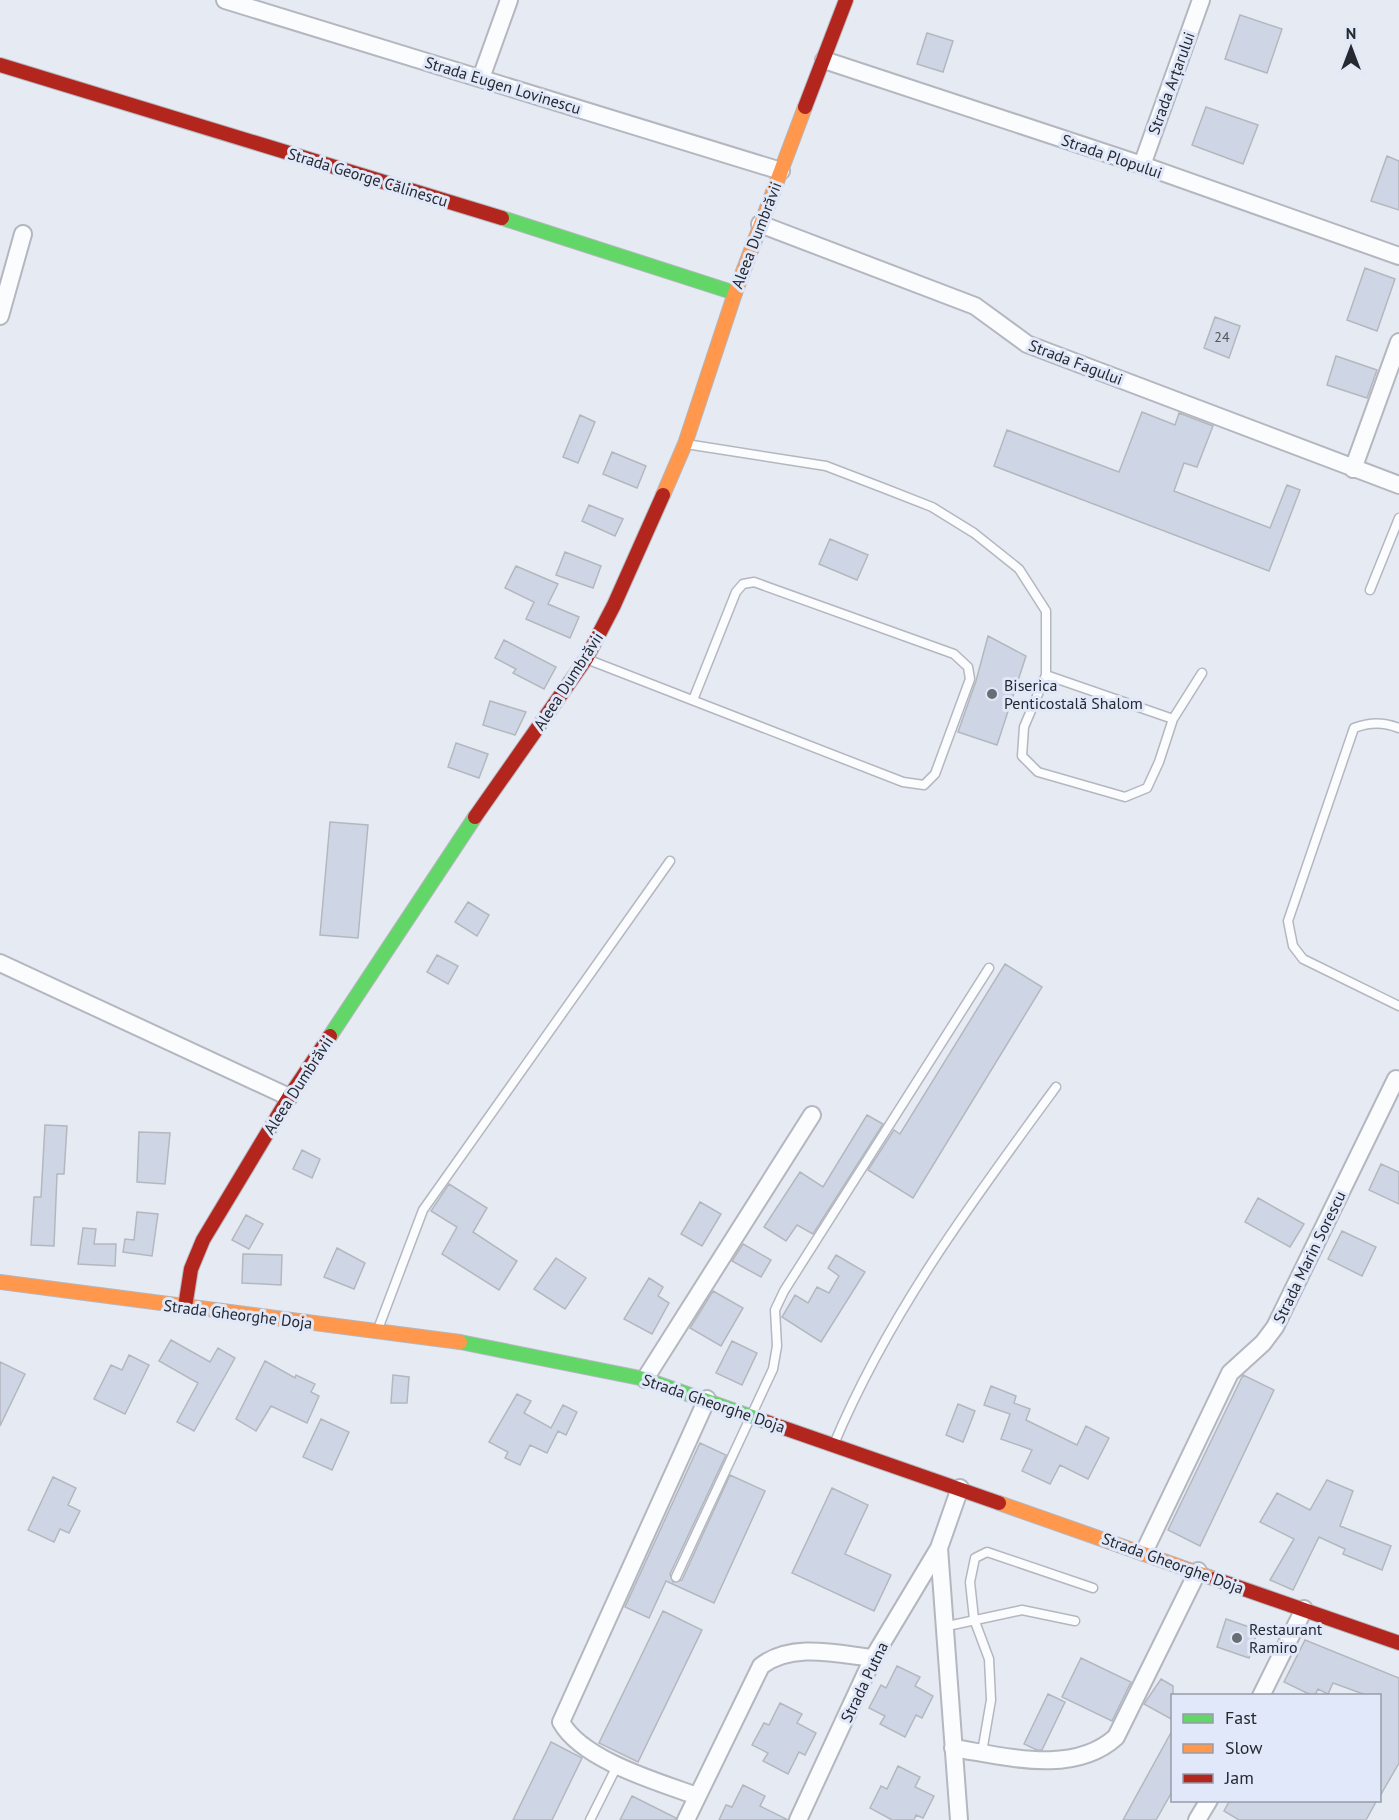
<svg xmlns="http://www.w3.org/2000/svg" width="1399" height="1820" font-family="'PT Sans',sans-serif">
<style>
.building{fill:#ced6e6;stroke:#b4b7be;stroke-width:1.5}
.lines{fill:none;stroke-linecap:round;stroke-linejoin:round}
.lane-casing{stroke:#b4b7bf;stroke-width:11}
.street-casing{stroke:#b4b7bf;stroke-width:20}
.fast-casing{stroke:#b4b7bf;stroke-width:16}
.slow-casing{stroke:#b4b7bf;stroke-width:16}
.jam-casing{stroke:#b4b7bf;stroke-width:16}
.lane{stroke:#fbfcfd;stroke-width:8}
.street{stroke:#fbfcfd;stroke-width:16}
.fast{stroke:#63d668;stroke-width:14}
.slow{stroke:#ff974d;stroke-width:14}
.jam{stroke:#b3261e;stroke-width:14}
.poi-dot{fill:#696d74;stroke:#e0e8f9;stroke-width:2}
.labels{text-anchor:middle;stroke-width:6;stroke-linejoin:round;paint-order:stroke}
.number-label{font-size:14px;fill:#50545d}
.street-label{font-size:16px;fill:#26292f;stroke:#e0e8f9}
.poi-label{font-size:16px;fill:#26292f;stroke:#e0e8f9;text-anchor:start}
</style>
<rect width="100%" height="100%" fill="#e6eaf3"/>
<!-- building -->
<path class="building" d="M1240 15 1282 29 1267 73 1225 59Z
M927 33 953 41 943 72 917 64Z
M1206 107 1258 125 1243 164 1192 145Z
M1387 156 1399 161V210L1371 201Z
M1365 268 1395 279 1377 331 1347 320Z
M1215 317 1240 326 1229 358 1204 348Z
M1336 356 1377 370 1367 398 1327 385Z
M1142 412 1175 425 1179 413 1213 426 1197 467 1184 463 1174 491 1270 528 1287 485 1300 490 1269 571 994 466 1007 430 1119 472Z
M580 415 595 422 578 463 563 457Z
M612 452 646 466 637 488 603 474Z
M589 505 623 519 615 536 582 521Z
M830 539 868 555 857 580 819 564Z
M565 552 601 566 593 588 556 575Z
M516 566 558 584 548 604 579 617 570 638 526 619 534 602 505 588Z
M988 636 1026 656 997 745 958 732 976 681Z
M504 640 556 667 544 689 513 673 516 669 495 658Z
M490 701 526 712 515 735 483 725Z
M456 743 488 754 479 778 448 767Z
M330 822 368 825 358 938 320 935Z
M468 902 489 915 477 936 455 922Z
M437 955 458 966 448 984 427 972Z
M1005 964 1042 987 913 1198 868 1170 894 1130 900 1134Z
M867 1115 883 1124 813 1234 797 1225 786 1241 764 1227 800 1172 823 1187Z
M45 1125 67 1126 64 1174H57L54 1246 31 1245 34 1197H41Z
M139 1132 170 1133 165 1184 137 1182Z
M302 1150 320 1159 312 1178 293 1169Z
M1381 1164 1399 1172V1204L1369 1190Z
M449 1184 487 1208 473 1232 517 1261 499 1290 442 1254 457 1227 431 1211Z
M1258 1198 1304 1224 1290 1247 1245 1222Z
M700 1202 721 1214 702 1246 681 1234Z
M137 1212 158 1214 152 1256 123 1252 125 1239 134 1240Z
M246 1215 263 1224 249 1249 232 1240Z
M83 1228 96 1229 94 1244H116L115 1266 78 1264Z
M1342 1231 1376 1247 1362 1276 1328 1259Z
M743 1244 771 1260 761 1277 732 1261Z
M337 1248 365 1263 354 1289 324 1277Z
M243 1254 282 1255 281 1285 242 1283Z
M836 1255 865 1272 821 1342 782 1317 795 1295 808 1303 817 1287 829 1293 839 1276 828 1268Z
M556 1258 586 1278 565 1309 534 1289Z
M649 1278 663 1287 658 1296 669 1303 652 1334 624 1319Z
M713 1291 743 1308 721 1346 690 1328Z
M171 1340 210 1362 218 1348 235 1358 194 1431 177 1422 198 1383 159 1361Z
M732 1341 757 1353 742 1385 716 1373Z
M129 1355 149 1365 125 1414 94 1399 111 1365 122 1370Z
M265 1361 295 1378 296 1375 315 1384 311 1392 319 1396 307 1423 271 1406 256 1431 236 1419Z
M0 1362 25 1374 0 1426Z
M393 1375 409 1377 407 1403H391Z
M1243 1375 1274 1390 1200 1546 1168 1530Z
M991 1386 1016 1396 1014 1403 1030 1409 1026 1420 1077 1445 1086 1426 1109 1438 1088 1479 1060 1465 1050 1484 1022 1471 1032 1450 1001 1439 1010 1414 984 1405Z
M517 1394 531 1401 524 1413 551 1428 563 1405 577 1412 566 1435 558 1431 547 1453 530 1445 520 1465 505 1458 508 1452 489 1442Z
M958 1404 975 1411 963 1442 946 1435Z
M321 1419 349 1432 332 1470 303 1457Z
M700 1443 726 1455 670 1574 673 1582 682 1580 730 1475 765 1491 714 1603 666 1581 649 1618 625 1607Z
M53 1477 76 1488 68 1505 80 1511 69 1533 60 1529 54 1542 28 1530Z
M1327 1480 1353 1491 1340 1526 1391 1546 1382 1570 1343 1554 1345 1549 1319 1537 1293 1590 1270 1580 1294 1539 1260 1522 1277 1493 1310 1510Z
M832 1488 868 1505 845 1554 891 1575 874 1611 792 1573Z
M663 1611 702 1630 638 1762 599 1743Z
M1226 1619 1258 1630 1249 1658 1217 1647Z
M1305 1640 1399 1678V1763L1380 1796V1695H1366L1333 1683 1328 1694 1318 1689 1315 1695H1311L1284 1682Z
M1081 1658 1131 1682 1112 1721 1062 1697Z
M897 1666 920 1677 915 1686 933 1696 922 1718 916 1715 905 1737 880 1724 885 1716 869 1708 881 1685 886 1688Z
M1161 1679 1173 1686V1720L1144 1704Z
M1048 1694 1065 1702 1042 1750H1037L1024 1744Z
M780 1703 802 1714 797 1723 816 1733 805 1755 799 1752 788 1774 763 1761 768 1753 752 1745 764 1723 769 1725Z
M1173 1729V1790L1156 1820H1123Z
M551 1742 582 1758 552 1820H513Z
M898 1766 920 1777 915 1787 934 1796 923 1818 916 1815 914 1820H892L870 1808 881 1786 887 1789Z
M743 1785 765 1796 760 1806 788 1820H719L726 1805 732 1807Z
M632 1796 676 1818V1820H620Z
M1230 1800H1377L1366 1820H1239L1224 1811Z"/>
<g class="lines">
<defs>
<path id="lane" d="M686 444 826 466 886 489 932 507 974 533 1019 569 1046 611V675L1024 727 1022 756 1038 772 1125 797 1147 788 1159 762 1173 719 1202 673
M1370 590 1399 518
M589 660 903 782 924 785 935 774 970 679 968 667 954 654 754 582 743 584 736 592 693 700
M1046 675 1173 719
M1399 728C1383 722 1370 722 1354 728L1288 921 1293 946 1303 959 1399 1006
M378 1329 423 1210 670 861
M834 1444C889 1313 973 1200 1056 1087
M676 1577 773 1369 777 1346 775 1310 784 1291 989 968
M943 1627 1022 1610 1075 1621
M982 1752 991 1700 989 1659 974 1619 970 1582 975 1558 987 1552 1093 1588
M590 1820 617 1766"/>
<path id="street" d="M225 0 781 171
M824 60 1142 165 1399 256
M481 78 509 0
M1142 165 1201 0
M760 224 975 306 1027 344 1399 485
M0 316 23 234
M1353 469 1399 342
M0 963 289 1097
M645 1379 812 1115
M939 1548 959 1820
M1144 1552 1230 1373 1263 1343 1275 1327 1396 1079
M1261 1696 1304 1609
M953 1748C1005 1756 1073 1776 1116 1737L1198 1571
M697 1796C658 1782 582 1760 561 1722L707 1399
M686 1820 761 1666C792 1642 837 1654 873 1658
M798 1820 873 1658 939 1548 960 1488
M1197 1820 1209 1800"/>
<path id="fast" d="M502 218 735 293
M330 1036 475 817
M460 1342 645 1379 761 1420"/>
<path id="slow" d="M663 495 685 444 735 293 805 107
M0 1282 460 1342
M999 1503 1215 1579"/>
<path id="jam" d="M0 65 502 218
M805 107 846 0
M475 817 586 659 614 605 663 495
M185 1307 191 1269 203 1240 289 1097 330 1036
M761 1420 999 1503
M1215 1579 1399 1643"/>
</defs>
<!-- lane casing -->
<use href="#lane" class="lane-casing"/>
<!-- street casing -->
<use href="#street" class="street-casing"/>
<!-- fast casing -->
<use href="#fast" class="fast-casing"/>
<!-- slow casing -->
<use href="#slow" class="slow-casing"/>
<!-- jam casing -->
<use href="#jam" class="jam-casing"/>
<!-- lane -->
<use href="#lane" class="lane"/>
<!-- street -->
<use href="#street" class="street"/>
<!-- fast -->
<use href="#fast" class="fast"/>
<!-- slow -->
<use href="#slow" class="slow"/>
<!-- jam -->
<use href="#jam" class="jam"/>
</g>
<!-- markers -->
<g class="poi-dot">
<circle cx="992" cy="694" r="6"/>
<circle cx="1237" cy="1638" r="6"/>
</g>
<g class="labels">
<!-- number labels -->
<g class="number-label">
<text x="1222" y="342">24</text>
</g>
<!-- street labels -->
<g class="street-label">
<text transform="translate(1171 83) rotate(-70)" y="6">Strada Arțarului</text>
<text transform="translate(503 85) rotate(17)" y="6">Strada Eugen Lovinescu</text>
<text transform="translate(1112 156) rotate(19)" y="6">Strada Plopului</text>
<text transform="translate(368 177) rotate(17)" y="6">Strada George Călinescu</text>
<text transform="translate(756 235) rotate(-69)" y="6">Aleea Dumbrăvii</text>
<text transform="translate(1076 362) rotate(21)" y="6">Strada Fagului</text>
<text transform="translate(568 681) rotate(-57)" y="6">Aleea Dumbrăvii</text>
<text transform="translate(298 1085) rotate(-57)" y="6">Aleea Dumbrăvii</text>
<text transform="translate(1309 1257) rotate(-64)" y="6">Strada Marin Sorescu</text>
<text transform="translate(238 1314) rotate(7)" y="6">Strada Gheorghe Doja</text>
<text transform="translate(714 1403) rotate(19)" y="6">Strada Gheorghe Doja</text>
<text transform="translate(1173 1563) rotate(20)" y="6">Strada Gheorghe Doja</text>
<text transform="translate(864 1682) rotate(-64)" y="6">Strada Putna</text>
</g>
<!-- poi labels -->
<g class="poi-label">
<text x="1004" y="691">Biserica<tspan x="1004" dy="18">Penticostală Shalom</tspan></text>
<text x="1249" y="1635">Restaurant<tspan x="1249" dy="18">Ramiro</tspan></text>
</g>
</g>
<!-- legend -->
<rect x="1171" y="1694" width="210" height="108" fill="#e0e8f9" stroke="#969ca8" stroke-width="1.5"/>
<rect x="1183" y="1714" width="30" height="9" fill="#63d668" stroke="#969ca8" stroke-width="1.5"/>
<text x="1225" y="1724" font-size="18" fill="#26292f">Fast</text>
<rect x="1183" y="1744" width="30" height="9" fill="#ff974d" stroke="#969ca8" stroke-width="1.5"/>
<text x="1225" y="1754" font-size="18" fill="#26292f">Slow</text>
<rect x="1183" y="1774" width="30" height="9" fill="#b3261e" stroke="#969ca8" stroke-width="1.5"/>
<text x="1225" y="1784" font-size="18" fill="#26292f">Jam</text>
<!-- north arrow -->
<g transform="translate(1351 48)" stroke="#e0e8f9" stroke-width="4.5" paint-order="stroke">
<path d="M0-4.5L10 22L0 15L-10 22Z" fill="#26292f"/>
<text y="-9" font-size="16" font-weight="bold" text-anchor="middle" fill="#26292f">N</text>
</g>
</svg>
